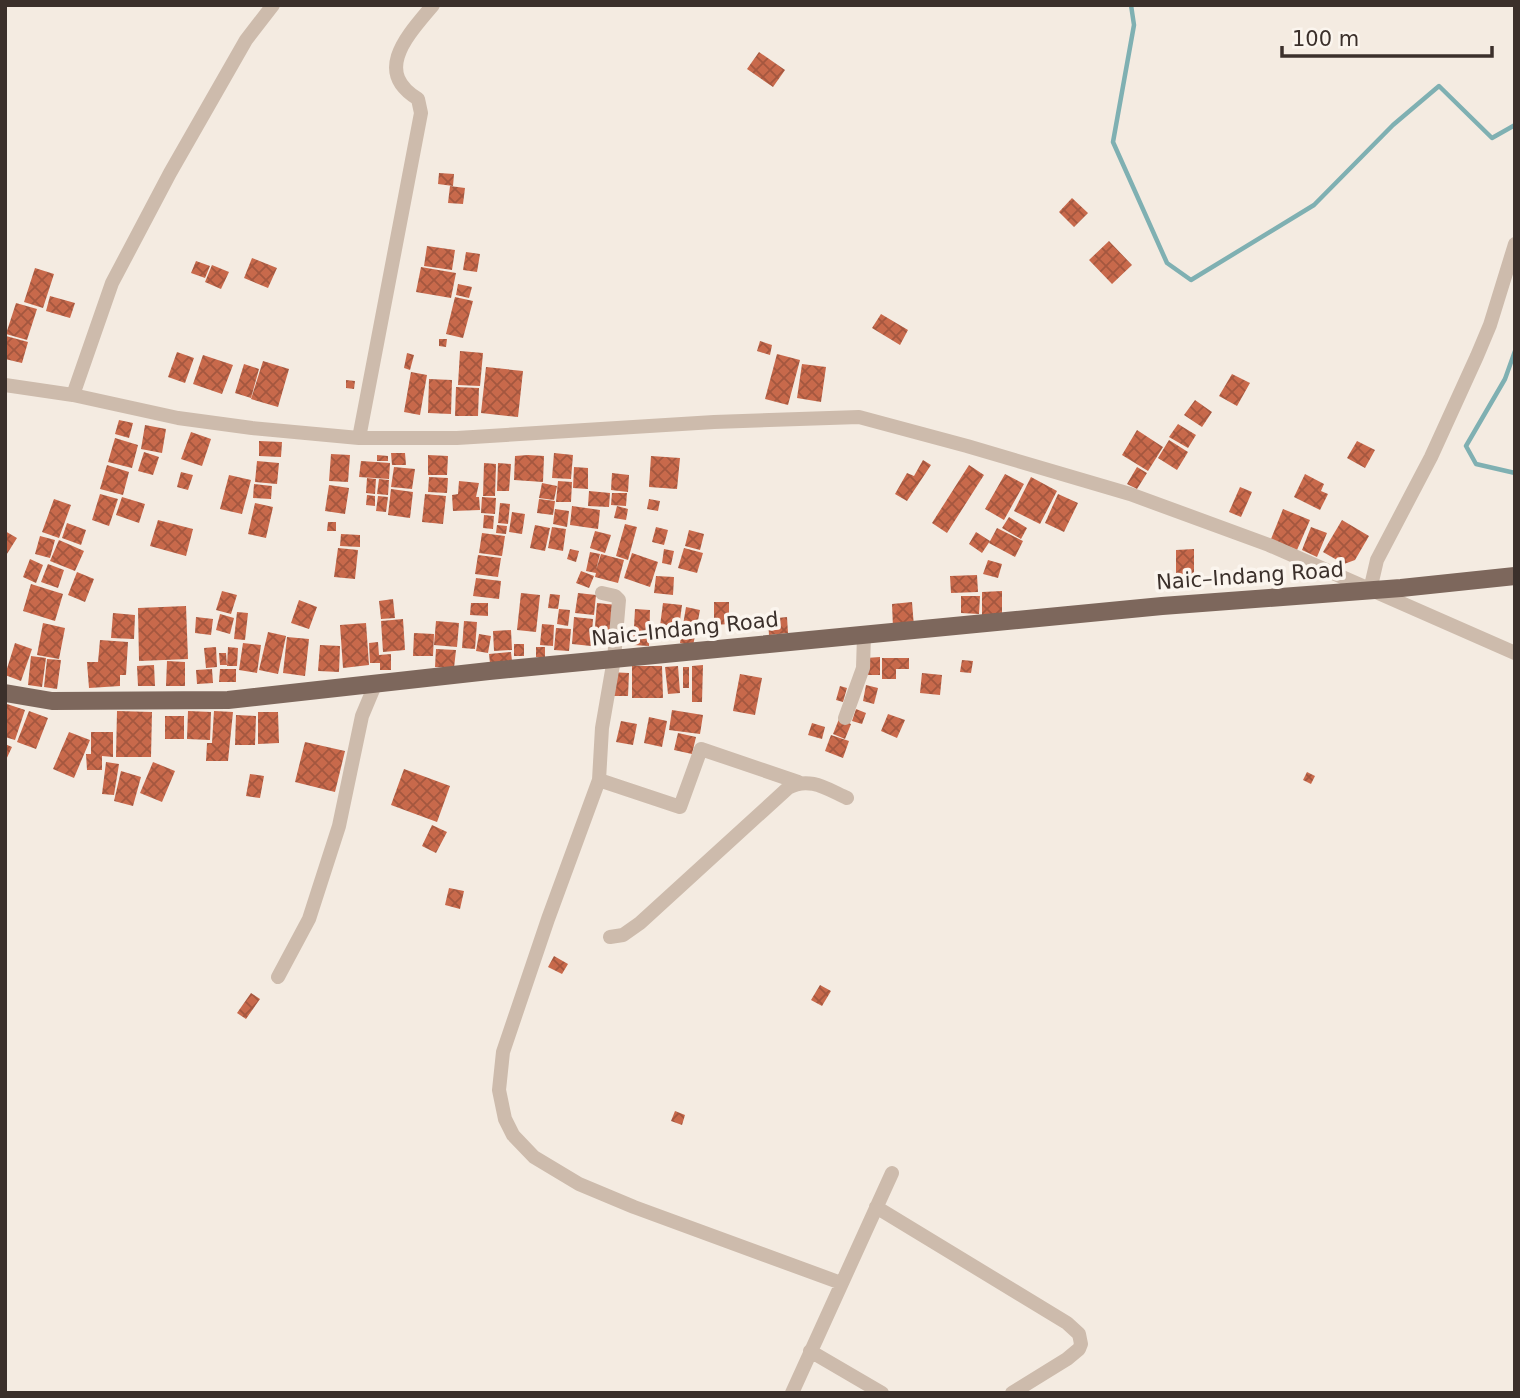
<svg xmlns="http://www.w3.org/2000/svg" width="1520" height="1398" font-family="'DejaVu Sans',sans-serif">
<style>
.lines{fill:none;stroke-linecap:round;stroke-linejoin:round}
.stream{stroke:#7fb0b2;stroke-width:4.5}
.building{fill:url(#building-cross-hatch)}
.minor{stroke:#cdbbac;stroke-width:14}
.major{stroke:#7d675c;stroke-width:18}
.labels{text-anchor:middle;stroke-width:7;stroke-linejoin:round;paint-order:stroke}
.street-label{font-size:21px;fill:#3b302b;stroke:#fbf5ee}
</style>
<defs>
<pattern id="building-cross-hatch" width="8" height="8" patternUnits="userSpaceOnUse" patternTransform="scale(1.75)"><rect width="8" height="8" fill="#c8694b"/><path d="M0 0l8 8M0 8l8-8" fill="none" stroke="#a4573f"/></pattern>
</defs>
<rect width="100%" height="100%" fill="#f4ebe1"/>
<g class="lines">
<!-- stream -->
<path class="stream" d="M1131 5 1134 25 1113 142 1167 263 1191 280 1314 205 1393 125 1439 86 1492 138 1515 125
M1515 351 1505 379 1466 446 1476 464 1515 473"/>
</g>
<!-- building -->
<path class="building" d="M759 52 785 70 773 87 747 69Z
M439 173 454 174 453 186 438 184Z
M450 186 465 188 463 204 448 203Z
M1072 198 1088 213 1074 227 1059 212Z
M1109 241 1132 265 1112 284 1089 260Z
M427 246 455 250 452 270 424 266Z
M466 252 480 254 477 272 463 270Z
M252 258 277 268 268 288 244 278Z
M196 261 210 266 205 278 191 273Z
M212 265 229 272 221 289 205 282Z
M421 267 456 273 451 298 416 292Z
M35 268 54 274 43 308 24 302Z
M458 284 472 287 469 298 456 295Z
M50 296 75 303 70 318 46 311Z
M455 297 473 301 463 338 446 334Z
M16 303 37 309 27 340 6 334Z
M881 314 908 330 900 345 872 328Z
M6 336 28 342 22 363 5 359Z
M439 339H447L446 347 439 346Z
M760 341 772 345 770 355 757 351Z
M460 351 483 353 480 386 458 385Z
M177 352 194 358 185 383 168 377Z
M407 353 414 355 410 370 404 368Z
M777 354 800 360 788 405 765 399Z
M203 355 233 365 222 394 193 384Z
M263 361 289 369 278 407 251 399Z
M244 364 259 369 251 398 235 393Z
M802 364 826 367 821 402 797 398Z
M486 367 523 371 518 417 481 413Z
M411 372 427 375 420 415 404 412Z
M1232 374 1250 383 1237 406 1219 396Z
M429 379 452 380 451 414 428 413Z
M346 380 355 381 354 389 346 388Z
M456 387 479 388 478 416H455Z
M1195 400 1212 412 1202 427 1184 415Z
M119 420 133 423 129 438 115 434Z
M1178 424 1196 435 1188 448 1169 437Z
M145 425 166 429 162 453 141 449Z
M1137 430 1163 447 1148 471 1122 455Z
M191 432 211 439 202 466 181 459Z
M115 438 138 445 132 468 108 462Z
M1169 440 1188 452 1177 470 1158 458Z
M259 441 282 442 281 457 259 456Z
M1357 441 1375 450 1365 468 1347 458Z
M144 452 159 457 153 475 138 471Z
M391 453H405L406 465H392Z
M554 453 573 455 571 479 552 478Z
M331 454 350 455 348 482 329 481Z
M377 455 388 456V461H377Z
M428 455 448 456 447 475H428Z
M528 455 544 456 543 482 514 480 515 456Z
M651 456 680 458 677 489 649 487Z
M923 460 931 465 907 501 895 494 907 473 914 476Z
M257 461 279 463 277 484 255 482Z
M361 461 390 463 389 479 359 477Z
M484 463 496 464 495 496H483Z
M498 463 511 464 509 491H497Z
M107 465 129 472 123 495 100 489Z
M969 465 984 475 947 533 932 523Z
M394 467 415 469 412 489 391 487Z
M574 467 588 468V489L573 488Z
M1137 467 1147 473 1137 489 1127 484Z
M181 472 193 475 188 490 177 487Z
M612 473 629 475 628 492 611 490Z
M1005 474 1024 484 1004 520 985 509Z
M1305 474 1324 484 1321 491 1328 494 1320 510 1294 497Z
M229 475 251 480 242 514 220 509Z
M429 477 448 478 447 493 428 492Z
M1031 477 1057 491 1040 524 1014 511Z
M367 478 376 479 375 494 366 493Z
M379 479 389 480 388 495 377 494Z
M459 481 479 483 476 497H479L480 510 453 511 452 495 458 494Z
M558 481 572 482 571 502H556Z
M542 483 557 486 554 500 539 498Z
M254 484 272 486 271 499 253 498Z
M329 485 349 488 345 514 325 511Z
M1240 487 1252 492 1241 517 1229 512Z
M391 489 413 492 410 518 388 515Z
M589 491 610 493 609 507 588 506Z
M612 493H627L626 506 611 505Z
M100 494 118 499 109 526 92 520Z
M425 494 446 496 443 524 422 522Z
M1058 494 1078 503 1064 532 1045 523Z
M367 495 375 496V506L366 505Z
M378 496 388 497 386 512 376 511Z
M122 497 145 504 139 523 116 515Z
M482 497 496 498 495 514 481 513Z
M54 499 71 505 59 538 42 532Z
M539 499 555 501 553 515 537 513Z
M649 499 660 501 658 511 647 509Z
M255 503 273 507 266 538 248 534Z
M500 503 510 504 508 524 498 523Z
M572 506 600 510 598 529 570 525Z
M617 506 628 509 626 520 614 518Z
M555 509 569 511 567 527 553 524Z
M1283 509 1310 520 1297 550 1271 539Z
M512 512 525 514 522 534 509 532Z
M484 515 494 516 493 529 483 528Z
M1009 517 1027 528 1021 539 1002 528Z
M158 520 193 529 186 556 150 546Z
M1342 520 1369 536 1355 560 1344 564 1323 552Z
M328 522H336V531H327Z
M67 523 86 530 81 545 62 538Z
M625 524 637 527 628 560 616 556Z
M497 525 507 526 506 534 496 533Z
M535 525 550 528 545 551 530 548Z
M552 527 566 529 563 551 548 548Z
M656 527 668 530 664 545 652 542Z
M1311 527 1327 533 1317 557 1302 550Z
M997 528 1023 541 1015 557 989 543Z
M689 530 704 534 700 550 685 546Z
M5 531 17 538 5 557Z
M595 531 611 535 605 553 590 548Z
M976 532 990 541 982 553 969 544Z
M482 533 505 536 502 556 479 553Z
M341 534 360 535V547L340 546Z
M40 536 55 540 50 558 35 554Z
M59 540 84 551 75 571 50 561Z
M338 548 358 550 355 579 334 577Z
M684 548 703 553 697 573 678 568Z
M570 549 579 551 576 562 567 559Z
M664 549 674 551 671 565 662 563Z
M1194 549V586H1176V550Z
M590 552 600 554 596 570 601 554 624 560 618 583 595 577 596 573 586 571Z
M632 553 658 562 650 587 624 578Z
M478 555 501 558 498 577 475 574Z
M30 559 43 565 36 583 23 577Z
M988 560 1002 564 998 578 983 574Z
M48 564 64 570 58 588 41 582Z
M581 571 594 576 589 588 576 583Z
M77 572 94 579 85 602 68 595Z
M977 575 978 592 951 593 950 576Z
M656 576 674 577 673 595 654 593Z
M476 578 501 581 499 599 473 596Z
M31 584 63 594 55 621 23 611Z
M222 591 237 595 231 614 216 610Z
M1002 591V616H982V592Z
M521 593 540 595 536 632 517 630Z
M578 593 596 595 594 615 575 613Z
M550 594 560 595 558 609 548 608Z
M961 596H980L979 614 961 613Z
M393 599 395 618 381 619 379 601Z
M299 600 317 607 309 629 291 623Z
M714 602H729V624L714 625Z
M912 602 914 627 893 628 892 604Z
M471 603H488V616L470 615Z
M597 603 617 605 614 639 594 638Z
M663 603 682 605 679 628 660 626Z
M186 606 188 659 139 661 138 608Z
M686 607 700 610 693 646 680 643Z
M559 609 570 610 568 626 557 624Z
M635 609 650 610 649 646 633 645Z
M237 612 248 613 245 640 234 639Z
M113 613 135 615 134 639 111 638Z
M220 614 234 618 230 634 216 630Z
M196 617 213 619 211 635 195 633Z
M574 617 593 619 591 646 572 644Z
M787 617 788 633 769 635 768 619Z
M403 619 405 650 383 652 381 621Z
M436 621 459 623 457 647 434 645Z
M464 621 477 622 475 649 462 648Z
M43 623 65 628 59 659 37 655Z
M366 623 369 665 343 668 340 625Z
M542 624 554 625 553 646 540 645Z
M556 628 571 629 569 651 554 650Z
M511 630 512 650 494 651 493 631Z
M268 632 286 636 278 674 259 670Z
M414 633 434 634 433 656H413Z
M479 634 491 636 488 653 476 651Z
M287 637 309 639 305 676 283 673Z
M100 640 128 642 126 675H120V686L89 688 87 662H98Z
M378 642 379 655 391 654V670H380V663H370L369 643Z
M15 643 32 649 21 681 5 675Z
M243 643 261 645 257 673 239 670Z
M514 644H524V656H514Z
M320 645 340 646 339 672 318 671Z
M216 647 217 667 206 668 204 648Z
M228 647 238 648 237 666H227Z
M536 647H545V657H536Z
M436 649 456 650 454 668 435 667Z
M511 652 512 661 490 663 489 654Z
M219 653H226L227 665H220Z
M31 656 46 658 42 687 28 685Z
M880 657V675H866V658Z
M882 658H909V669H896V679H882Z
M47 659 61 660 57 689 44 687Z
M962 660 973 661 971 673 960 672Z
M167 661 185 662V686H166Z
M154 665 155 686H138L137 666Z
M703 665 702 702H692V666Z
M632 666H662L663 698H632Z
M678 666 680 693 668 694 665 667Z
M683 667H689V688H683Z
M212 669 213 683 197 684 196 670Z
M220 669H236V682H219Z
M608 672 629 673 628 696H608Z
M922 673 942 675 940 695 920 693Z
M740 674 762 678 755 715 733 711Z
M866 685 878 688 874 704 863 701Z
M840 686 847 688 843 702 836 700Z
M7 704 25 710 15 740 5 737V711Z
M856 709 866 713 862 724 852 721Z
M672 710 703 715 700 734 669 730Z
M29 711 48 718 36 749 17 742Z
M117 711 152 712 151 757H116Z
M188 711 211 712 210 740 187 739Z
M214 711 233 712 228 761H206L207 743H212Z
M258 712H278L279 743 258 744Z
M888 714 905 720 897 738 881 731Z
M236 715 256 716 255 745H235Z
M165 716H184V739H165Z
M649 717 667 721 662 747 644 743Z
M839 719 851 724 845 739 833 734Z
M621 721 637 724 633 745 616 742Z
M812 723 825 727 822 739 808 735Z
M69 732 90 740 74 778 53 769Z
M91 732H113V757L102 756V770H87L86 754H91Z
M678 733 696 737 692 754 674 750Z
M831 735 849 741 843 758 825 751Z
M305 742 345 751 335 792 295 782Z
M5 744 12 747 5 762Z
M106 762 119 764 114 795 102 794Z
M153 762 175 771 162 802 140 793Z
M404 769 450 786 437 822 391 805Z
M121 771 141 777 133 806 114 801Z
M1307 772 1315 776 1311 784 1303 780Z
M250 774 264 776 260 798 246 796Z
M432 825 447 832 436 853 422 846Z
M449 888 464 891 460 909 445 905Z
M554 956 568 964 562 974 548 967Z
M820 985 831 991 822 1006 811 1000Z
M251 993 260 999 246 1019 237 1013Z
M675 1111 685 1115 682 1125 671 1121Z"/>
<g class="lines">
<!-- minor -->
<path class="minor" d="M5 385 73 395 178 418 252 428 359 438H457L714 422 859 417 967 446 1130 494 1269 545 1515 653
M73 395 112 283 170 173 246 40 273 5
M359 438 421 113 418 99C372 71 409 34 433 5
M1370 590 1377 560 1431 457 1477 356 1490 325 1515 244
M602 593 615 596 619 600 614 659 602 728 599 780 548 919 503 1052 499 1090 505 1119 513 1135 534 1157 579 1184 634 1207 841 1283
M845 718 863 668 864 635
M599 780 680 807 701 749 798 782
M610 937 623 935 640 923 788 788C809 776 827 789 847 798
M278 977 309 919 339 826 362 716 375 685
M876 1207 1067 1323 1079 1334 1081 1344 1079 1349 1067 1359 1012 1393
M810 1351 882 1393
M792 1393 892 1173"/>
<!-- major -->
<path class="major" d="M5 693 52 701 228 700 489 671 1162 606 1401 588 1515 576"/>
</g>
<g class="labels">
<!-- street labels -->
<g class="street-label">
<text transform="translate(1250 576) rotate(-4)" y="7">Naic–Indang Road</text>
<text transform="translate(685 629) rotate(-6)" y="7">Naic–Indang Road</text>
</g>
</g>
<!-- border -->
<rect width="1520" height="1398" fill="none" stroke="#3b302b" stroke-width="14"/>
<!-- scale -->
<path d="M1282 46v10h210v-10" fill="none" stroke="#3b302b" stroke-width="3.5"/>
<text x="1292" y="46" font-size="21" fill="#3b302b" stroke="#fbf5ee" stroke-width="5" paint-order="stroke">100 m</text>
</svg>
